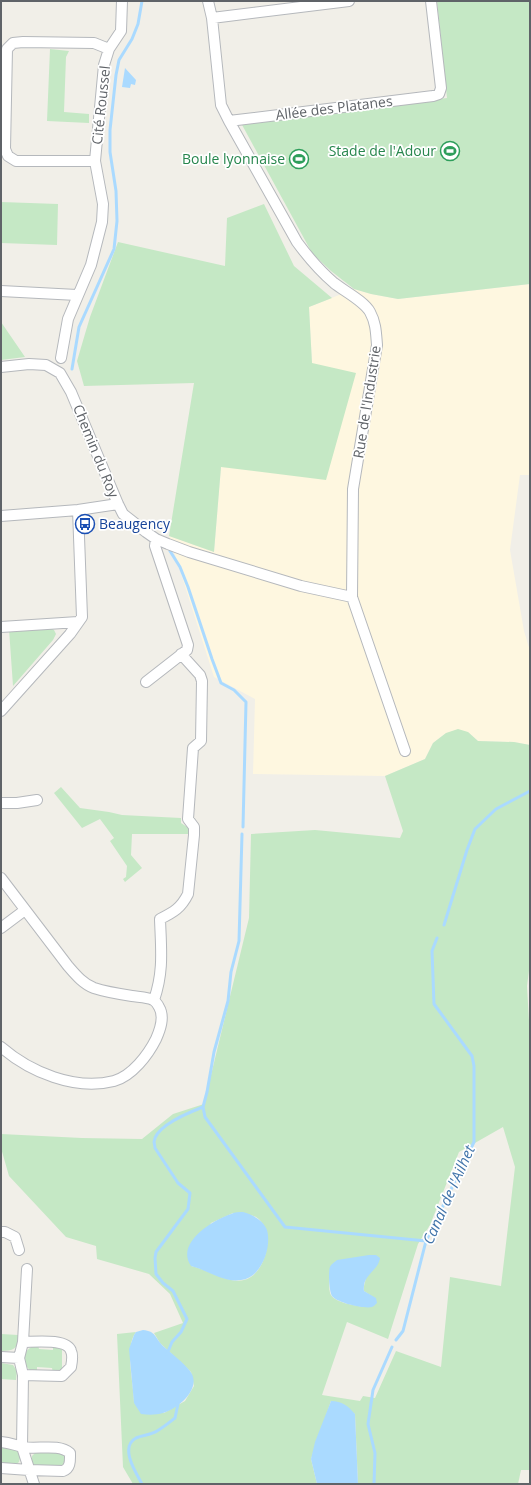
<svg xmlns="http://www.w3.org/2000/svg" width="531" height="1485" font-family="'Open Sans',sans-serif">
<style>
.commercial{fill:#fef7e0}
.green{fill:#c5e8c5;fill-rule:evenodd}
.water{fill:#aadaff}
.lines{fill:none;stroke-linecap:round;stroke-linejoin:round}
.stream{stroke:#aadaff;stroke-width:3}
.minor-casing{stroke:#b5b8bc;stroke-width:12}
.minor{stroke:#fff;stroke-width:10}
.labels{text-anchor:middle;stroke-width:3.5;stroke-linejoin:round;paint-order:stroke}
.street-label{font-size:14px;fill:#5f6368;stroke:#fff}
.leisure-label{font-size:14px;fill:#27864d;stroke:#fff;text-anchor:end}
.transit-label{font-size:14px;fill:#164399;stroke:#fff;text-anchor:start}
.water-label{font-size:15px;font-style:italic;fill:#4174aa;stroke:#fff}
</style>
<rect width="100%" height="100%" fill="#f1efe8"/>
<!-- commercial -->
<path class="commercial" d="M530 284V475H520L510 550 524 631 530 651V745L514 742 478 741 468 732 446 733 433 743 425 759 385 776 253 774 255 699 214 677 169 536 214 552 221 467 312 363 309 307 354 289 371 294 398 299Z"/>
<!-- green -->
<path class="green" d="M437 1H530V284L398 299 371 294 354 289 331 271 312 253 241 123 447 98Z
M50 49 69 51 66 57 64 112 89 114V123L47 121Z
M1 202 58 204 57 245 1 243Z
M264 204 294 266 332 298 309 307 312 363 356 373 326 480 221 467 214 552 169 536 194 383 84 386 77 361 90 317 118 242 225 266 227 218Z
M1 322 25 357 1 360Z
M48 627 54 630 56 634 53 640 13 686 9 629Z
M458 729 468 732 478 741 514 742 530 745V963L527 986 530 1038V1470H521L518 1484H358L355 1414 331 1401 311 1459 317 1484H133L123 1467 117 1334 136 1332C124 1347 134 1385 134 1403L164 1413 185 1401 194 1386 191 1372 160 1343 154 1333 183 1323 170 1294 149 1274 97 1259 96 1246 66 1237 9 1176 1 1148V1134L82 1138 142 1139 173 1114 204 1104 249 918 251 834 315 830 400 838 403 831 385 776 425 759 433 743 446 733ZM503 1127 515 1167 501 1286 450 1277 441 1367 396 1351 375 1398 363 1396 360 1401 322 1395 347 1322 388 1339 418 1244 430 1225 459 1152ZM233 1213C239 1214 251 1214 256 1217 277 1230 266 1275 244 1280 228 1284 207 1269 191 1266L211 1223ZM330 1268 366 1278 364 1286V1291L376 1299 366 1307C357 1306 333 1303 330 1293 328 1285 330 1275 330 1268Z
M61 787 80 808 109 812 122 815 181 818V823L190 829 189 834H132L131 855 142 868 125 882 123 879 126 877 127 866 110 841 114 838 100 819 82 828 54 793Z
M1 1334 18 1335C19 1348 14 1351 1 1351Z
M38 1345 39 1349 53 1350V1346L59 1347 62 1350V1370L53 1373 52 1368 37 1367V1372C27 1371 26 1366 23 1357 27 1349 30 1347 38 1345Z
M1 1363 13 1365 17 1371 16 1380 1 1379Z
M1 1446H14L21 1454 19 1462 13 1467H1Z
M58 1451 63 1454 65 1458 63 1466H34L32 1463V1456L36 1452Z"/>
<!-- water -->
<path class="water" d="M125 68 136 80 135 85 131 84 130 88 122 87Z
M243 1212C253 1215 263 1220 267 1230 272 1248 261 1278 241 1280 224 1283 207 1270 191 1266 175 1243 213 1220 231 1214 235 1212 239 1212 243 1212Z
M369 1255H376L380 1258C378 1272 362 1274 364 1291L376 1298 377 1303C375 1305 374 1306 372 1307 364 1309 339 1303 333 1297 329 1294 328 1271 330 1267 331 1264 335 1262 337 1260Z
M143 1330C156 1331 155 1338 163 1346 172 1354 183 1362 190 1371 203 1388 178 1409 163 1413 156 1415 149 1415 141 1414L134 1403 129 1349 134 1335 136 1332Z
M331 1401C342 1401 348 1406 355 1414L358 1484H317L311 1459 315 1442Z"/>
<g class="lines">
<!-- stream -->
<path class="stream" d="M72 369 79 327 114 249 117 221 116 191 110 152V130L116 75 119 60 132 39 138 24 142 1
M170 551 180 567 188 587 212 659 221 683 234 690 246 702 243 827
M242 834 239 941 231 972 228 1001 214 1052 207 1092 203 1107 205 1117 285 1227 426 1241
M444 925 467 850 475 829 496 809 530 791
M396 1340 403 1331 426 1241 474 1142V1066L472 1056 434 1004 432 951 437 938
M167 1354 172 1342 181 1332 187 1319 173 1291 163 1283 156 1274 155 1258 156 1252 188 1209 190 1193 178 1183 155 1148C155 1147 154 1142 154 1142 155 1126 190 1112 203 1107
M142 1484C136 1473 119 1447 136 1438 143 1435 151 1435 157 1431 164 1427 170 1422 175 1418L178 1404 176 1401
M374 1484 375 1453 368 1424 373 1390 392 1347"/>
<defs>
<path id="minor" d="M208 1 212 18 221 105 229 121 297 242C308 257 320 271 334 283 344 291 364 301 370 312 376 323 376 333 377 345L353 489 352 597 405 751
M212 18 349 1
M229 121 433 96 439 94 441 88 431 1
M95 161H16L8 156 5 149 7 49 13 43 23 42 94 43 109 49
M1 291 77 295
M61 358 68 319 91 265 102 222 103 204 95 161 104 65 109 49 121 31 122 1
M1 367 29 364 46 365 60 373 71 392 118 504 123 514 146 532 156 539 168 544 189 552 301 586 352 597
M1 516 78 510 118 504
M1 627 78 622
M146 682 187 650 188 645 155 546 156 539
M1 711 70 634 82 617 78 510
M1 803H17L37 800
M1 878 68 966C75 974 83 984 94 988 106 992 119 994 132 996 138 997 148 997 153 1000 155 1001 158 1005 159 1007 165 1017 160 1030 156 1039 148 1055 132 1076 114 1081 75 1091 30 1072 1 1047
M1 928 25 910
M154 1000C164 971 161 949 160 919 174 912 181 908 188 894L194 835V827L188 819 193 748 201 741 202 681 200 675 181 654
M1 1232H5L15 1237 19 1250
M27 1269 23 1342 19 1358 23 1375 22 1447 34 1484
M1 1357 19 1358
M23 1375 62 1376 71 1367C72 1362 73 1355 71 1351 67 1338 34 1342 23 1342
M1 1442C11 1443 14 1445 23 1447 37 1450 58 1443 70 1453 70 1460 71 1468 63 1471L29 1470 1 1468"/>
</defs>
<!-- minor casing -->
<use href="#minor" class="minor-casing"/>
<!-- minor -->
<use href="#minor" class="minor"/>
</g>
<!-- icons -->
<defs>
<symbol id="stadium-ring" viewBox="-11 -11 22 22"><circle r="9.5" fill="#fff" stroke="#2e9e5b" stroke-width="1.5"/><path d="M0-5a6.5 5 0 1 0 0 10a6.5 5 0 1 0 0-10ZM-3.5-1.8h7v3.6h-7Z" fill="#2e9e5b"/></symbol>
<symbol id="bus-ring" viewBox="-11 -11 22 22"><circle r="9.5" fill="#fff" stroke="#1a4fb4" stroke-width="1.5"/><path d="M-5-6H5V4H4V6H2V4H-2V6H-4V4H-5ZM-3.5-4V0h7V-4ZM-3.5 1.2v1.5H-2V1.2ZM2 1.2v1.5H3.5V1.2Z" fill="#1a4fb4"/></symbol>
</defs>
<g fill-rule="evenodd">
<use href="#stadium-ring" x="439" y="140" width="22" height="22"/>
<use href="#stadium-ring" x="288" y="148" width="22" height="22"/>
<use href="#bus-ring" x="74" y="513" width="22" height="22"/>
</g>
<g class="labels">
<!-- street labels -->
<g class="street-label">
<text transform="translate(101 105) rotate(-84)" y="5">Cité Roussel</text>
<text transform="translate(334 108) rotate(-7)" y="5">Allée des Platanes</text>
<text transform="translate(367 402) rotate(-81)" y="5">Rue de l'Industrie</text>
<text transform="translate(96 451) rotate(68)" y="5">Chemin du Roy</text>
</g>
<!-- leisure labels -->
<g class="leisure-label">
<text x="436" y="156">Stade de l'Adour</text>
<text x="285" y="164">Boule lyonnaise</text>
</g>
<!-- transit labels -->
<g class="transit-label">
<text x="99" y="529">Beaugency</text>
</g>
<!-- water labels -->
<g class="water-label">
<text transform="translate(449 1195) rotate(-66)" y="5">Canal de l'Ailhet</text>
</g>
</g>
<!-- border -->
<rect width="531" height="1485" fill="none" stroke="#5f6368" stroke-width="4"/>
</svg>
